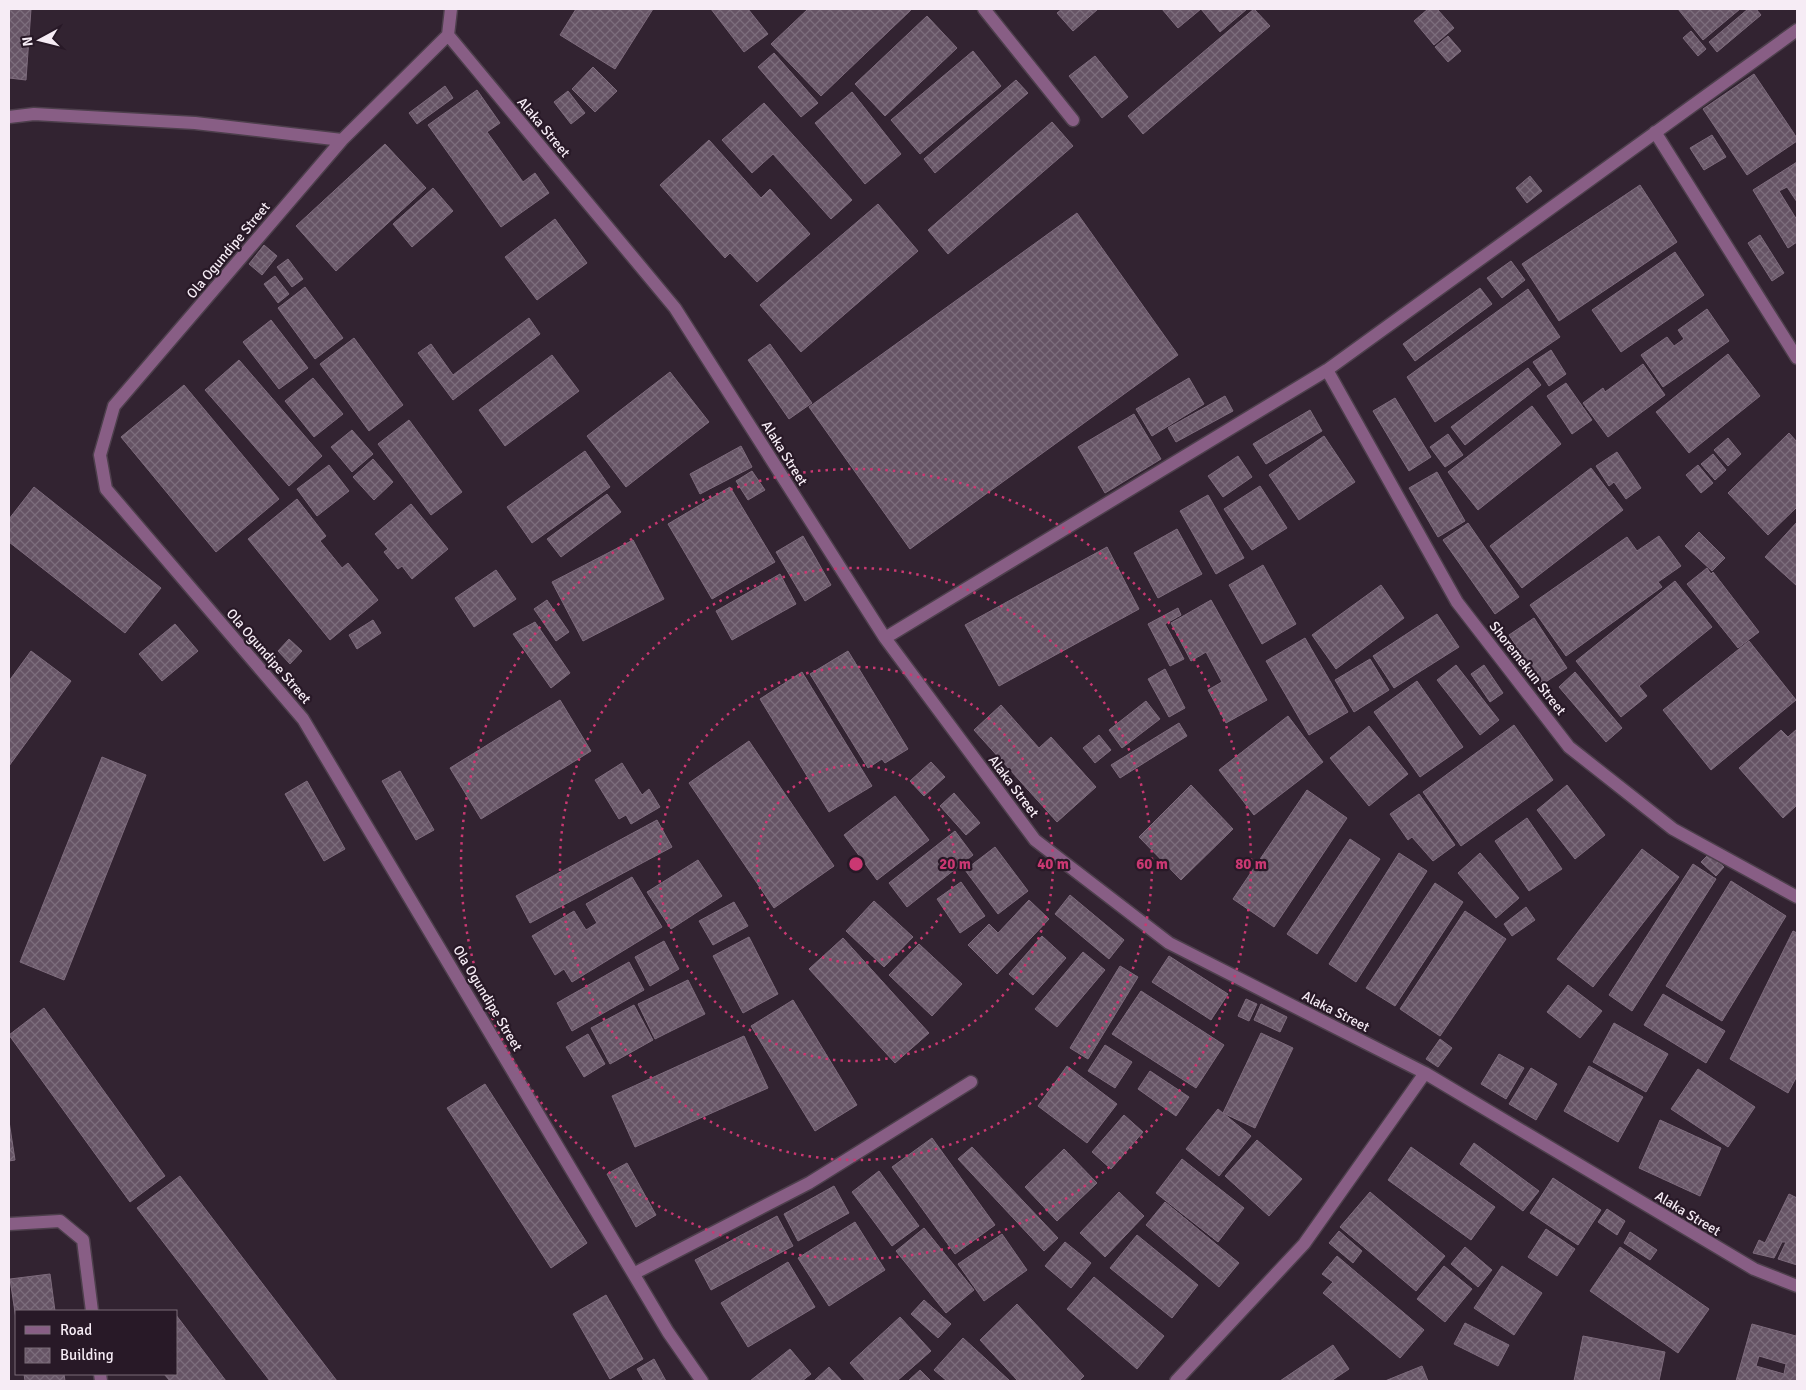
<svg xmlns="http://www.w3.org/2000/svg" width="1806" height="1390" font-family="Signika,sans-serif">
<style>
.building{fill:url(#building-cross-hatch);stroke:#7d6b7c;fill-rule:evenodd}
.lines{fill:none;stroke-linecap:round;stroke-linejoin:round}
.service-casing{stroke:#4d3f4c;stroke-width:15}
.minor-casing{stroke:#4d3f4c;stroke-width:15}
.service{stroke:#885e85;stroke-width:12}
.minor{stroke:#885e85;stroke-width:12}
.ring{fill:none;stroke:#ca3872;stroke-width:2.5;stroke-dasharray:2.5 5}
.labels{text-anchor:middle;stroke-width:4.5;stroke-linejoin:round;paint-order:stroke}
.street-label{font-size:14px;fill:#f6ecf5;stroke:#281927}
.centre{fill:#ca3872;stroke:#281927;stroke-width:2.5}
.ring-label{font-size:15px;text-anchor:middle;font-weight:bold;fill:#ca3872;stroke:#281927;stroke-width:4.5;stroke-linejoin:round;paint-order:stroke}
</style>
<defs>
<pattern id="building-cross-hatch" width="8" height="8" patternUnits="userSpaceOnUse" patternTransform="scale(1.25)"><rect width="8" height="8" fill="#665465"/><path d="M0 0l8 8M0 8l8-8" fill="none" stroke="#7c6d7c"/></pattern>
</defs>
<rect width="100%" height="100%" fill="#322331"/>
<!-- building -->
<path class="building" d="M9 9H31L26 80 9 78Z
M576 9H653L615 69 560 35Z
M711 9H748L768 34 744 52Z
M808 9H912L821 96 771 44Z
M1062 9H1098L1073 31 1057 13Z
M1162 9H1247L1220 32 1201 9 1178 28Z
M1254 9 1270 26 1143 134 1128 116Z
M1428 9H1437L1454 28 1434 45 1414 21Z
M1678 9H1740L1703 40Z
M1748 9H1756L1761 15 1717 52 1709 42Z
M927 16 957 48 885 116 855 84Z
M1691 31 1706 49 1698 56 1683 38Z
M1448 36 1461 51 1448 62 1435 47Z
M973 51 1001 86 920 154 891 120Z
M774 53 818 103 801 117 758 67Z
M1095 56 1128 97 1102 118 1069 76Z
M593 67 617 91 595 112 572 89Z
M1754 74 1797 138V141L1747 175 1703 109Z
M1016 80 1028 93 935 173 924 159Z
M445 86 453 98 417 124 409 113Z
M477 90 500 123 487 132 523 182 535 173 549 193 501 227 428 125Z
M568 91 585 113 571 124 554 102Z
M852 92 901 154 865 184 815 123Z
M764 103 852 200 831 219 773 154 752 173 722 140Z
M1052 122 1073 146 948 254 928 230Z
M1712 135 1726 157 1704 170 1690 148Z
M709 140 761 198 770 189 810 234 757 282 730 253 725 258 660 185Z
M385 144 426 188 336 271 296 226Z
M1797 162V202L1787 187 1779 191 1797 220V242L1788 248 1753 190Z
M1530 176 1542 191 1527 203 1516 188Z
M1640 185 1677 242 1559 321 1522 264Z
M433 188 453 211 412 247 393 224Z
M878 204 918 251 801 352 760 305Z
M1077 213 1178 355 910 549 809 407Z
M555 219 587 263 537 300 505 257Z
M1760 235 1784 273 1772 281 1748 243Z
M264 245 277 256 262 275 249 264Z
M1675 252 1704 295 1621 352 1592 310Z
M288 259 303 279 292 287 277 267Z
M1511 261 1525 280 1502 298 1487 278Z
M275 276 289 294 278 303 264 284Z
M305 287 343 338 315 359 278 308Z
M1480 288 1492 304 1415 361 1403 344Z
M1528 289 1560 337 1435 422 1407 377Z
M1707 309 1729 341 1663 387 1641 355 1667 337 1674 346 1684 339 1678 330Z
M529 318 540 334 453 400 418 353 431 344 453 375Z
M271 320 308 368 279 389 243 342Z
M354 338 403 405 369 431 320 364Z
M770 344 812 403 789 419 748 360Z
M1551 350 1566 374 1549 386 1533 362Z
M1728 354 1760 396 1689 453 1656 412Z
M552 355 579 391 505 446 479 410Z
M239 360 322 456 289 486 205 390Z
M1643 364 1665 395 1608 437 1583 403 1603 388 1605 392Z
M1528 368 1541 385 1465 445 1451 427Z
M670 372 709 422 626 487 587 436Z
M313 378 343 414 314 437 285 401Z
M1189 378 1204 404 1152 436 1136 409Z
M1566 383 1592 420 1572 434 1547 396Z
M184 385 279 499 216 552 121 437Z
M1225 396 1233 411 1176 442 1168 428Z
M1395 398 1431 457 1409 471 1373 411Z
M1532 406 1561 444 1478 510 1448 472Z
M1310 410 1322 431 1266 464 1253 444Z
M1134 414 1161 459 1105 493 1078 447Z
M409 420 462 492 431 515 378 444Z
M352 430 373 454 352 472 331 447Z
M1789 433 1797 442V507L1768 535 1728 493Z
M1448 434 1463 455 1445 467 1430 447Z
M1324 436 1355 482 1299 520 1269 475Z
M1728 438 1741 454 1728 466 1714 450Z
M741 446 752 467 700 494 690 474Z
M585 451 610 487 532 543 507 507Z
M1617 452 1641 488 1626 499 1614 482 1609 486 1596 466Z
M1713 454 1726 470 1715 480 1701 464Z
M1238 456 1252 477 1223 497 1208 476Z
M373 459 393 482 374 500 353 477Z
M329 465 349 491 317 516 297 489Z
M1698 465 1713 483 1701 493 1686 475Z
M1591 468 1623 510 1522 588 1490 546Z
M752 471 765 490 748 500 736 481Z
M1437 472 1465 521 1438 537 1409 488Z
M1260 486 1287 528 1252 550 1224 509Z
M34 487 161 588 125 633 9 542V519Z
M730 487 775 562 712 599 668 524Z
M607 494 621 512 561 557 547 539Z
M1208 495 1244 558 1216 574 1180 511Z
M297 499 326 536 320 541 342 568 348 563 378 600 330 640 248 539Z
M411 504 448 549 412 579 402 566 398 569 384 552 388 549 375 534Z
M1797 522V586L1765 557Z
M1468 523 1519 597 1495 614 1443 540Z
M1177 529 1202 574 1158 598 1134 553Z
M1699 532 1725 558 1712 571 1685 546Z
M803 536 831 585 805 601 776 552Z
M1659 536 1681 566 1658 582 1662 587 1566 656 1530 605 1627 537 1637 551Z
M633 540 664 599 583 641 552 582Z
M1107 547 1139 609 999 686 965 625Z
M1263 565 1296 624 1262 644 1229 585Z
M1707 568 1711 574 1713 572 1759 632 1738 648 1687 584Z
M496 570 516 599 474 627 455 598Z
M780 574 796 604 732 640 716 611Z
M1675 581 1712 627 1639 686 1647 696 1621 717 1576 661Z
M1381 585 1404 618 1336 669 1312 635Z
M547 600 569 632 556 641 534 609Z
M1211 600 1267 700 1226 723 1208 690 1222 682 1206 652 1191 661 1171 623Z
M1178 608 1181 615 1165 624 1184 659 1170 666 1148 624Z
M1437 614 1459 647 1394 688 1373 656Z
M1534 618 1567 668 1541 685 1509 635Z
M373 620 381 633 357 649 349 635Z
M535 622 570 673 551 688 513 634Z
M175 624 198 651 162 681 139 654Z
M1305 638 1348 712 1309 735 1266 661Z
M289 639 302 651 290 664 278 651Z
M1749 641 1796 700 1711 770 1663 710Z
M31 651 71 681 9 766V681Z
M848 651 908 749 885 763 882 759 868 768 810 674Z
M1370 659 1389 690 1354 712 1335 680Z
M1456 665 1499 720 1480 735 1437 680Z
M1484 665 1503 693 1490 702 1471 674Z
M1165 669 1185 708 1169 717 1148 679Z
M802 672 872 786 829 812 760 699Z
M1575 672 1622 728 1606 742 1559 687Z
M1417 681 1463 747 1420 777 1374 712Z
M560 700 591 751 481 819 450 768Z
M1146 701 1160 719 1122 748 1109 730Z
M1001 705 1039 748 1051 737 1096 787 1057 822 974 730Z
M1288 716 1323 762 1254 815 1219 770Z
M1179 723 1187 736 1120 778 1111 765Z
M1514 725 1553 780 1461 846 1423 792Z
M1369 726 1408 774 1369 806 1330 758Z
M1797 729V805L1783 818 1739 768 1781 730 1788 737Z
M1099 735 1111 750 1095 763 1083 748Z
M749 741 834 866 774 908 689 783Z
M102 757 146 775 64 980 20 962Z
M931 762 945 777 924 796 910 781Z
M622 763 642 795 649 789 660 807 631 824 626 815 619 819 595 780Z
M400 771 434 830 416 840 382 781Z
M307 781 345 849 324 861 285 794Z
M1191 785 1233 829 1181 880 1139 837Z
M1567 785 1605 835 1575 859 1537 810Z
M1307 790 1347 818 1274 927 1233 899Z
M954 793 980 823 966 835 940 806Z
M1419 794 1455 845 1433 861 1412 837 1408 840 1390 814Z
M895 796 929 840 877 880 844 835Z
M1527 818 1562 869 1529 891 1495 841Z
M657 820 672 847 530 923 516 896Z
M955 831 973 855 907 907 889 883Z
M1350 839 1380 859 1317 954 1287 934Z
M995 847 1028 891 998 914 965 870Z
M1642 849 1679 877 1593 987 1557 959Z
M1399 853 1427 871 1356 982 1329 964Z
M1480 853 1519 898 1496 918 1458 873Z
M1709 854 1724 867 1716 876 1701 862Z
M698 860 722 896 671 929 647 892Z
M1693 864 1716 879 1632 1011 1609 995Z
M632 877 662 927 572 982 564 969 555 975 532 936 574 911 586 930 597 923 586 904Z
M1731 881 1786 916 1722 1021 1666 986Z
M961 882 985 916 960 933 937 899Z
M1435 883 1463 902 1395 1006 1366 988Z
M1070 895 1124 940 1109 959 1055 914Z
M1029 900 1049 919 997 974 968 945 989 924 998 933Z
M874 901 913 937 884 967 846 931Z
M734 902 748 926 713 945 699 921Z
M1526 907 1535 920 1512 936 1504 924Z
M1465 911 1506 939 1440 1036 1400 1009Z
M1793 931 1797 933V1076L1788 1093 1730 1059Z
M1042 936 1066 958 1033 995 1009 974Z
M749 937 778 994 743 1013 713 956Z
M843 938 929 1033 895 1063 809 969Z
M664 941 679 969 650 986 635 957Z
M919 944 962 984 932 1016 889 975Z
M1083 952 1105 970 1057 1027 1035 1009Z
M1169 956 1228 994 1211 1020 1152 982Z
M629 962 644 990 572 1031 557 1003Z
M1120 966 1138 977 1088 1059 1070 1048Z
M688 980 705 1014 655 1039 638 1004Z
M1568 985 1602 1011 1580 1038 1547 1012Z
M1141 991 1224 1045 1196 1088 1112 1034Z
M1663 994 1725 1031 1706 1063 1644 1025Z
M1246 999 1257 1004 1249 1021 1238 1016Z
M793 1000 857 1105 815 1131 751 1026Z
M1261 1004 1287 1017 1280 1032 1254 1020Z
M634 1005 653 1040 610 1064 591 1028Z
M44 1008 165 1176 130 1202 9 1035Z
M1614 1023 1668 1054 1646 1092 1593 1062Z
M1261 1033 1293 1048 1255 1128 1223 1113Z
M588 1034 605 1064 584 1077 566 1047Z
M744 1036 768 1088 635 1147 612 1096Z
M1440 1039 1452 1048 1438 1067 1426 1059Z
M1105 1045 1132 1062 1115 1088 1088 1071Z
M1499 1054 1524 1068 1506 1099 1481 1084Z
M1067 1066 1117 1104 1087 1143 1038 1106Z
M1589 1066 1643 1097 1618 1142 1564 1111Z
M1531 1068 1557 1084 1536 1120 1509 1104Z
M1698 1069 1755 1107 1728 1147 1671 1109Z
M1150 1071 1189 1097 1176 1116 1138 1089Z
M485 1084 587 1243 551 1268 447 1108Z
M1218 1109 1251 1136 1219 1176 1186 1149Z
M1124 1115 1143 1132 1111 1169 1092 1152Z
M1660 1120 1721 1148 1700 1196 1639 1168Z
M9 1121 15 1160 9 1161Z
M932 1138 995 1225 955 1254 892 1167Z
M1257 1140 1302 1179 1269 1216 1225 1176Z
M1474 1143 1539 1191 1523 1211 1460 1164Z
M972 1147 1058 1238 1044 1251 958 1159Z
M1411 1147 1495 1207 1471 1240 1388 1180Z
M1064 1149 1097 1183 1057 1221 1025 1187Z
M1182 1159 1244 1208 1218 1242 1156 1193Z
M627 1163 656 1215 636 1227 607 1174Z
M879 1171 919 1226 892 1246 852 1192Z
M180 1176 337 1381H270L137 1208Z
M1553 1178 1601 1210 1578 1245 1530 1213Z
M834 1186 849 1213 798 1241 784 1214Z
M1119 1192 1144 1216 1105 1257 1080 1233Z
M1370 1192 1445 1256 1416 1291 1340 1227Z
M1789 1194 1797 1198V1265L1778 1259 1786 1242H1782L1774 1258 1753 1253 1759 1240 1765 1243Z
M1165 1202 1239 1263 1219 1287 1146 1225Z
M1607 1209 1625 1221 1617 1235 1598 1222Z
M777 1216 793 1246 711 1290 695 1260Z
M855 1222 885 1270 829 1306 798 1258Z
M924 1228 974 1290 946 1313 896 1251Z
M1546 1229 1575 1249 1557 1276 1528 1257Z
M1339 1231 1362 1251 1353 1263 1329 1243Z
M1630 1232 1657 1250 1650 1260 1624 1243Z
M1002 1234 1027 1270 984 1301 958 1264Z
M1137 1235 1198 1285 1172 1318 1110 1268Z
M1065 1242 1091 1263 1071 1288 1045 1266Z
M1465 1247 1492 1270 1478 1287 1451 1264Z
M1620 1247 1709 1309 1678 1353 1590 1291Z
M1337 1256 1424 1330 1400 1358 1323 1293 1333 1282 1322 1274Z
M788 1262 815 1307 748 1347 721 1303Z
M1444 1266 1472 1289 1445 1322 1417 1299Z
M1502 1266 1542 1293 1514 1335 1474 1308Z
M50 1274 55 1311H16V1319L10 1279Z
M1094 1277 1164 1336 1137 1369 1067 1309Z
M606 1295 643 1359 610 1379 573 1314Z
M924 1300 951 1324 938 1338 911 1314Z
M1017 1304 1084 1376 1079 1381H1018L980 1340Z
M176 1315 226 1381H170L164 1374H176Z
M900 1317 931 1351 897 1381H866L850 1363Z
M1465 1323 1509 1345 1498 1366 1454 1344Z
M1752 1324 1796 1336 1797 1329V1381H1736ZM1759 1356 1786 1364 1784 1374 1756 1366Z
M1583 1336 1665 1352 1659 1381H1574Z
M963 1338 1010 1381H947L934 1370Z
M1333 1345 1349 1369 1331 1381H1280Z
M790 1349 811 1374 802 1381H750Z
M654 1359 666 1381H644L637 1369Z
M1422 1366 1428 1381H1385Z
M829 1367 842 1381H814Z
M920 1370 931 1381H908Z
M24 1374H64L65 1381H25Z"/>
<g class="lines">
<defs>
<path id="service" d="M9 1224 60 1221 83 1240 92 1311
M635 1273 809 1183 971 1082
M100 1374 101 1381"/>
<path id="minor" d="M451 9 448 35 342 140 114 406 100 455 106 489 303 719 668 1332 702 1381
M984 9 1073 120
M448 35 675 308 885 638 1035 840 1169 943 1425 1073 1754 1269 1797 1286
M9 117 34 114 195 123 342 140
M1655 132 1797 358
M1327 370 1457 602 1569 747 1673 829 1797 897
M885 638 1327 370 1797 30
M1176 1381 1304 1244 1425 1073"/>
</defs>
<!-- service casing -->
<use href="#service" class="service-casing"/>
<!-- minor casing -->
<use href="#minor" class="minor-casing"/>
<!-- service -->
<use href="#service" class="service"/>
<!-- minor -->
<use href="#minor" class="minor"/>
</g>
<!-- distance rings -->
<g class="ring">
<circle cx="856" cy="864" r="99"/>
<circle cx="856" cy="864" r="197"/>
<circle cx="856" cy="864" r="296"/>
<circle cx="856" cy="864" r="395"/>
</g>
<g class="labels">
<!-- street labels -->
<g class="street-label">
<text transform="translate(544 127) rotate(50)" y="5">Alaka Street</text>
<text transform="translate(228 250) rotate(-50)" y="5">Ola Ogundipe Street</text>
<text transform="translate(785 453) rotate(58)" y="5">Alaka Street</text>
<text transform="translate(269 656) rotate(49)" y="5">Ola Ogundipe Street</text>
<text transform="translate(1528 668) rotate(52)" y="5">Shoremekun Street</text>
<text transform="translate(1014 786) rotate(53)" y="5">Alaka Street</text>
<text transform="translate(488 998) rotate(59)" y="5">Ola Ogundipe Street</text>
<text transform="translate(1336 1011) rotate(27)" y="5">Alaka Street</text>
<text transform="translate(1688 1213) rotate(31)" y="5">Alaka Street</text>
</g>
</g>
<circle cx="856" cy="864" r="8" class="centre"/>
<g class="ring-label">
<text x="955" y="869">20 m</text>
<text x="1053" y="869">40 m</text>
<text x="1152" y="869">60 m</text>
<text x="1251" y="869">80 m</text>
</g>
<!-- border -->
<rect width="1806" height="1390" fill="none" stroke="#f6ecf5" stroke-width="20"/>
<!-- legend -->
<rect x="15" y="1310" width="162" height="65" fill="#281927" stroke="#7a6d79"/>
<rect x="25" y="1326" width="25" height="8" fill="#885e85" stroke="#7a6d79"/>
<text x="60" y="1335" font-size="15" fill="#f6ecf5">Road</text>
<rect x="25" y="1348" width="25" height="15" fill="url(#building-cross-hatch)" stroke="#7a6d79"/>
<text x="60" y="1360" font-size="15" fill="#f6ecf5">Building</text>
<!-- north arrow -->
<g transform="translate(40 40) rotate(263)" stroke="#281927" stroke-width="4" paint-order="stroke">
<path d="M0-4L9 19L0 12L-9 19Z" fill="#f6ecf5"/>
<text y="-8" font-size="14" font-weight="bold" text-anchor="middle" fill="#f6ecf5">N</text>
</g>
</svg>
